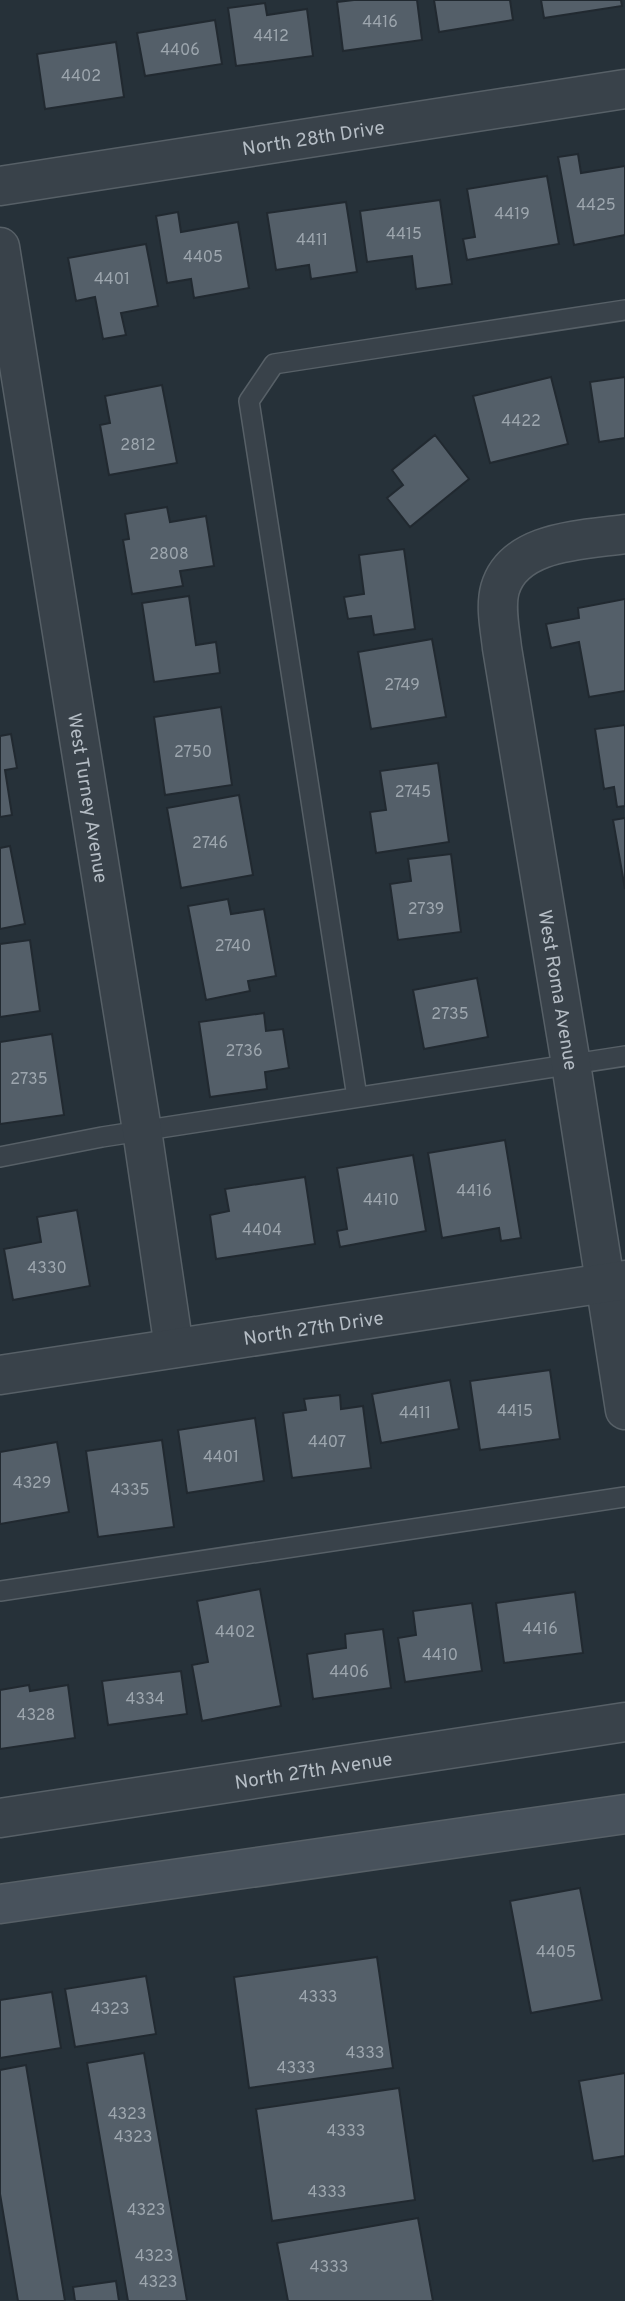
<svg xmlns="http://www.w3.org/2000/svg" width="625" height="2301" font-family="Overpass,sans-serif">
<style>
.building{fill:#545f69;stroke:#212930;stroke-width:2}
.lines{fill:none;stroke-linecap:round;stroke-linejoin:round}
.service-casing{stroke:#576067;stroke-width:22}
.minor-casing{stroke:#576067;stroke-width:41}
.secondary-casing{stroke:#576067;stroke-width:41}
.service{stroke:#39424a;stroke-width:19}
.minor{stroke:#39424a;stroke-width:38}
.secondary{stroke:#48525c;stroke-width:38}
.labels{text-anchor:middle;stroke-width:5;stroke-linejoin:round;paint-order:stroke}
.number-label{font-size:16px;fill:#9da6ae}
.street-label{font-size:19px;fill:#b5bdc5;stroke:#1f272e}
</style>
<rect width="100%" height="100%" fill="#263139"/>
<!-- building -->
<path class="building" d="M354 0H417L422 40 343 51 337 2Z
M434 0H510L513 20 439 32Z
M541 0H621L622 6 544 18Z
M265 3 267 15 307 9 313 56 236 66 228 8Z
M215 20 222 64 145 76 137 33Z
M116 42 124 97 45 109 37 54Z
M578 154 581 173 625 166V235L574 245 558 157Z
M547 176 559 244 467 260 463 239 475 237 467 189Z
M440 200 452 284 416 289 412 256 367 262 360 211Z
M346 202 357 272 311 279 309 265 276 270 267 213Z
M178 212 181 232 238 222 249 288 194 298 191 279 167 283 156 216Z
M146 244 158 306 121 313 126 335 103 339 95 297 76 301 68 258Z
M551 377 568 444 490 463 473 396Z
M625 377V438L599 442 590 382Z
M162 385 177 463 109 475 100 425 110 423 105 396Z
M435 435 469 479 410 527 387 498 403 485 392 470Z
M167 507 170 522 206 516 214 566 180 571 183 586 132 594 123 540 129 539 125 514Z
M404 549 415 629 374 635 371 616 348 619 344 597 364 594 359 555Z
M189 596 196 645 216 642 220 673 154 682 142 603Z
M625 599V691L589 697 579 642 551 648 546 624 579 618 578 608Z
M432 639 446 717 371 729 358 652Z
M221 707 232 785 165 795 154 717Z
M625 725V806L617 807 614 787 604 789 595 729Z
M11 734 17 768 5 770 12 815 0 817V736Z
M438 763 449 842 376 853 370 812 386 810 380 771Z
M239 795 253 875 181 888 167 808Z
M625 818V889L613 820Z
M10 846 25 924 0 929V848Z
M451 854 461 932 398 940 390 884 411 881 408 859Z
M228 899 231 914 264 909 276 976 248 981 250 991 206 1000 188 906Z
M30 940 40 1011 0 1017V944Z
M477 978 488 1037 424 1049 413 990Z
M264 1013 266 1031 283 1029 289 1068 265 1072 267 1089 210 1097 199 1022Z
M52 1034 64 1115 0 1124V1042Z
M505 1140 521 1238 501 1241 499 1228 442 1238 428 1153Z
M413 1155 426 1231 340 1247 337 1231 347 1229 337 1168Z
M305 1177 315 1244 216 1259 210 1215 229 1211 225 1189Z
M77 1210 90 1286 13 1300 4 1249 41 1242 37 1217Z
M550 1370 560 1439 480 1450 470 1381Z
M450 1380 459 1429 381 1443 372 1394Z
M340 1395 341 1409 363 1406 371 1468 292 1478 283 1413 306 1410 304 1399Z
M255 1418 264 1481 187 1493 178 1430Z
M162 1440 174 1527 98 1537 86 1451Z
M57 1442 69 1512 0 1524V1452Z
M260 1589 281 1706 202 1721 192 1665 208 1662 197 1601Z
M575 1592 583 1653 504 1663 496 1603Z
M472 1603 482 1671 405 1682 398 1638 416 1635 413 1611Z
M383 1629 391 1688 313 1699 307 1654 346 1648 345 1634Z
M181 1671 187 1714 108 1725 102 1681Z
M29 1685 30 1691 68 1685 75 1738 0 1749V1690Z
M580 1888 602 2000 531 2013 510 1901Z
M377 1957 393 2068 249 2088 234 1977Z
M146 1976 156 2034 75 2047 65 1989Z
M52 1992 61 2048 0 2058V2000Z
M144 2053 187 2301H128L87 2063Z
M26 2065 65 2301H18L0 2194V2070Z
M625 2073V2156L593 2161 579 2081Z
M399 2088 415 2200 272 2221 256 2109Z
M418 2218 433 2301H288L277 2243Z
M116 2281 119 2301H75L73 2287Z"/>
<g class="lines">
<defs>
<path id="service" d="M357 1097 249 401 274 364 625 310
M0 1157 102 1137 625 1056
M0 1591 625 1497"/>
<g id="minor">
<path id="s1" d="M0 186 625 89"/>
<path id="s2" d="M0 247 142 1130 174 1348"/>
<path id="s3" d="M625 534C584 540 514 540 500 589 495 607 500 629 502 648L571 1064 625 1410"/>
<path id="s4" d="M0 1375 625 1280"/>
<path id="s5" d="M0 1818 625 1722"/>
</g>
<path id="secondary" d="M0 1904 625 1814"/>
</defs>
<!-- service casing -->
<use href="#service" class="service-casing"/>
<!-- minor casing -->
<use href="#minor" class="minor-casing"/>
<!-- secondary casing -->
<use href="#secondary" class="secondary-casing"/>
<!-- service -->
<use href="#service" class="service"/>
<!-- minor -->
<use href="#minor" class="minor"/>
<!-- secondary -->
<use href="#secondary" class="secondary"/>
</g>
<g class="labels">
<!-- number labels -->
<g class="number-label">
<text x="380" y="27">4416</text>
<text x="271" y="41">4412</text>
<text x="180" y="55">4406</text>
<text x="81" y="81">4402</text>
<text x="596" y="210">4425</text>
<text x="512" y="219">4419</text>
<text x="404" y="239">4415</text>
<text x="312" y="245">4411</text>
<text x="203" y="262">4405</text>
<text x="112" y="284">4401</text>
<text x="521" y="426">4422</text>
<text x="138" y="450">2812</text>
<text x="169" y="559">2808</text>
<text x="402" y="690">2749</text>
<text x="193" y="757">2750</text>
<text x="413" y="797">2745</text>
<text x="210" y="848">2746</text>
<text x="426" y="914">2739</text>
<text x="233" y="951">2740</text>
<text x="450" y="1019">2735</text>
<text x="244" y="1056">2736</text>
<text x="29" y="1084">2735</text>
<text x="474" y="1196">4416</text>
<text x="381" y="1205">4410</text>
<text x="262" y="1235">4404</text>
<text x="47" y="1273">4330</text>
<text x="515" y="1416">4415</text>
<text x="415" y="1418">4411</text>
<text x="327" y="1447">4407</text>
<text x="221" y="1462">4401</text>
<text x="32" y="1488">4329</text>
<text x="130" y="1495">4335</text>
<text x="540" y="1634">4416</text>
<text x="235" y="1637">4402</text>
<text x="440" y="1660">4410</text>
<text x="349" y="1677">4406</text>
<text x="145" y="1704">4334</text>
<text x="36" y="1720">4328</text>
<text x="556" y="1957">4405</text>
<text x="318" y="2002">4333</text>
<text x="110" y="2014">4323</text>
<text x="365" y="2058">4333</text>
<text x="296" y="2073">4333</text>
<text x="127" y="2119">4323</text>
<text x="346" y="2136">4333</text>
<text x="133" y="2142">4323</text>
<text x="327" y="2197">4333</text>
<text x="146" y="2215">4323</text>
<text x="154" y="2261">4323</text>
<text x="329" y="2272">4333</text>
<text x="158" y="2287">4323</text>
</g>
<!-- street labels -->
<g class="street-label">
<text dy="7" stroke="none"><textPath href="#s1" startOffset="317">North 28th Drive</textPath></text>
<text dy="7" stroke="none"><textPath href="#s2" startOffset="558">West Turney Avenue</textPath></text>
<text dy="7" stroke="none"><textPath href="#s3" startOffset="551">West Roma Avenue</textPath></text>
<text dy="7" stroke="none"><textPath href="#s4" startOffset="317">North 27th Drive</textPath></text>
<text dy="7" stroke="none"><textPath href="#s5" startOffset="317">North 27th Avenue</textPath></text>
</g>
</g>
</svg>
